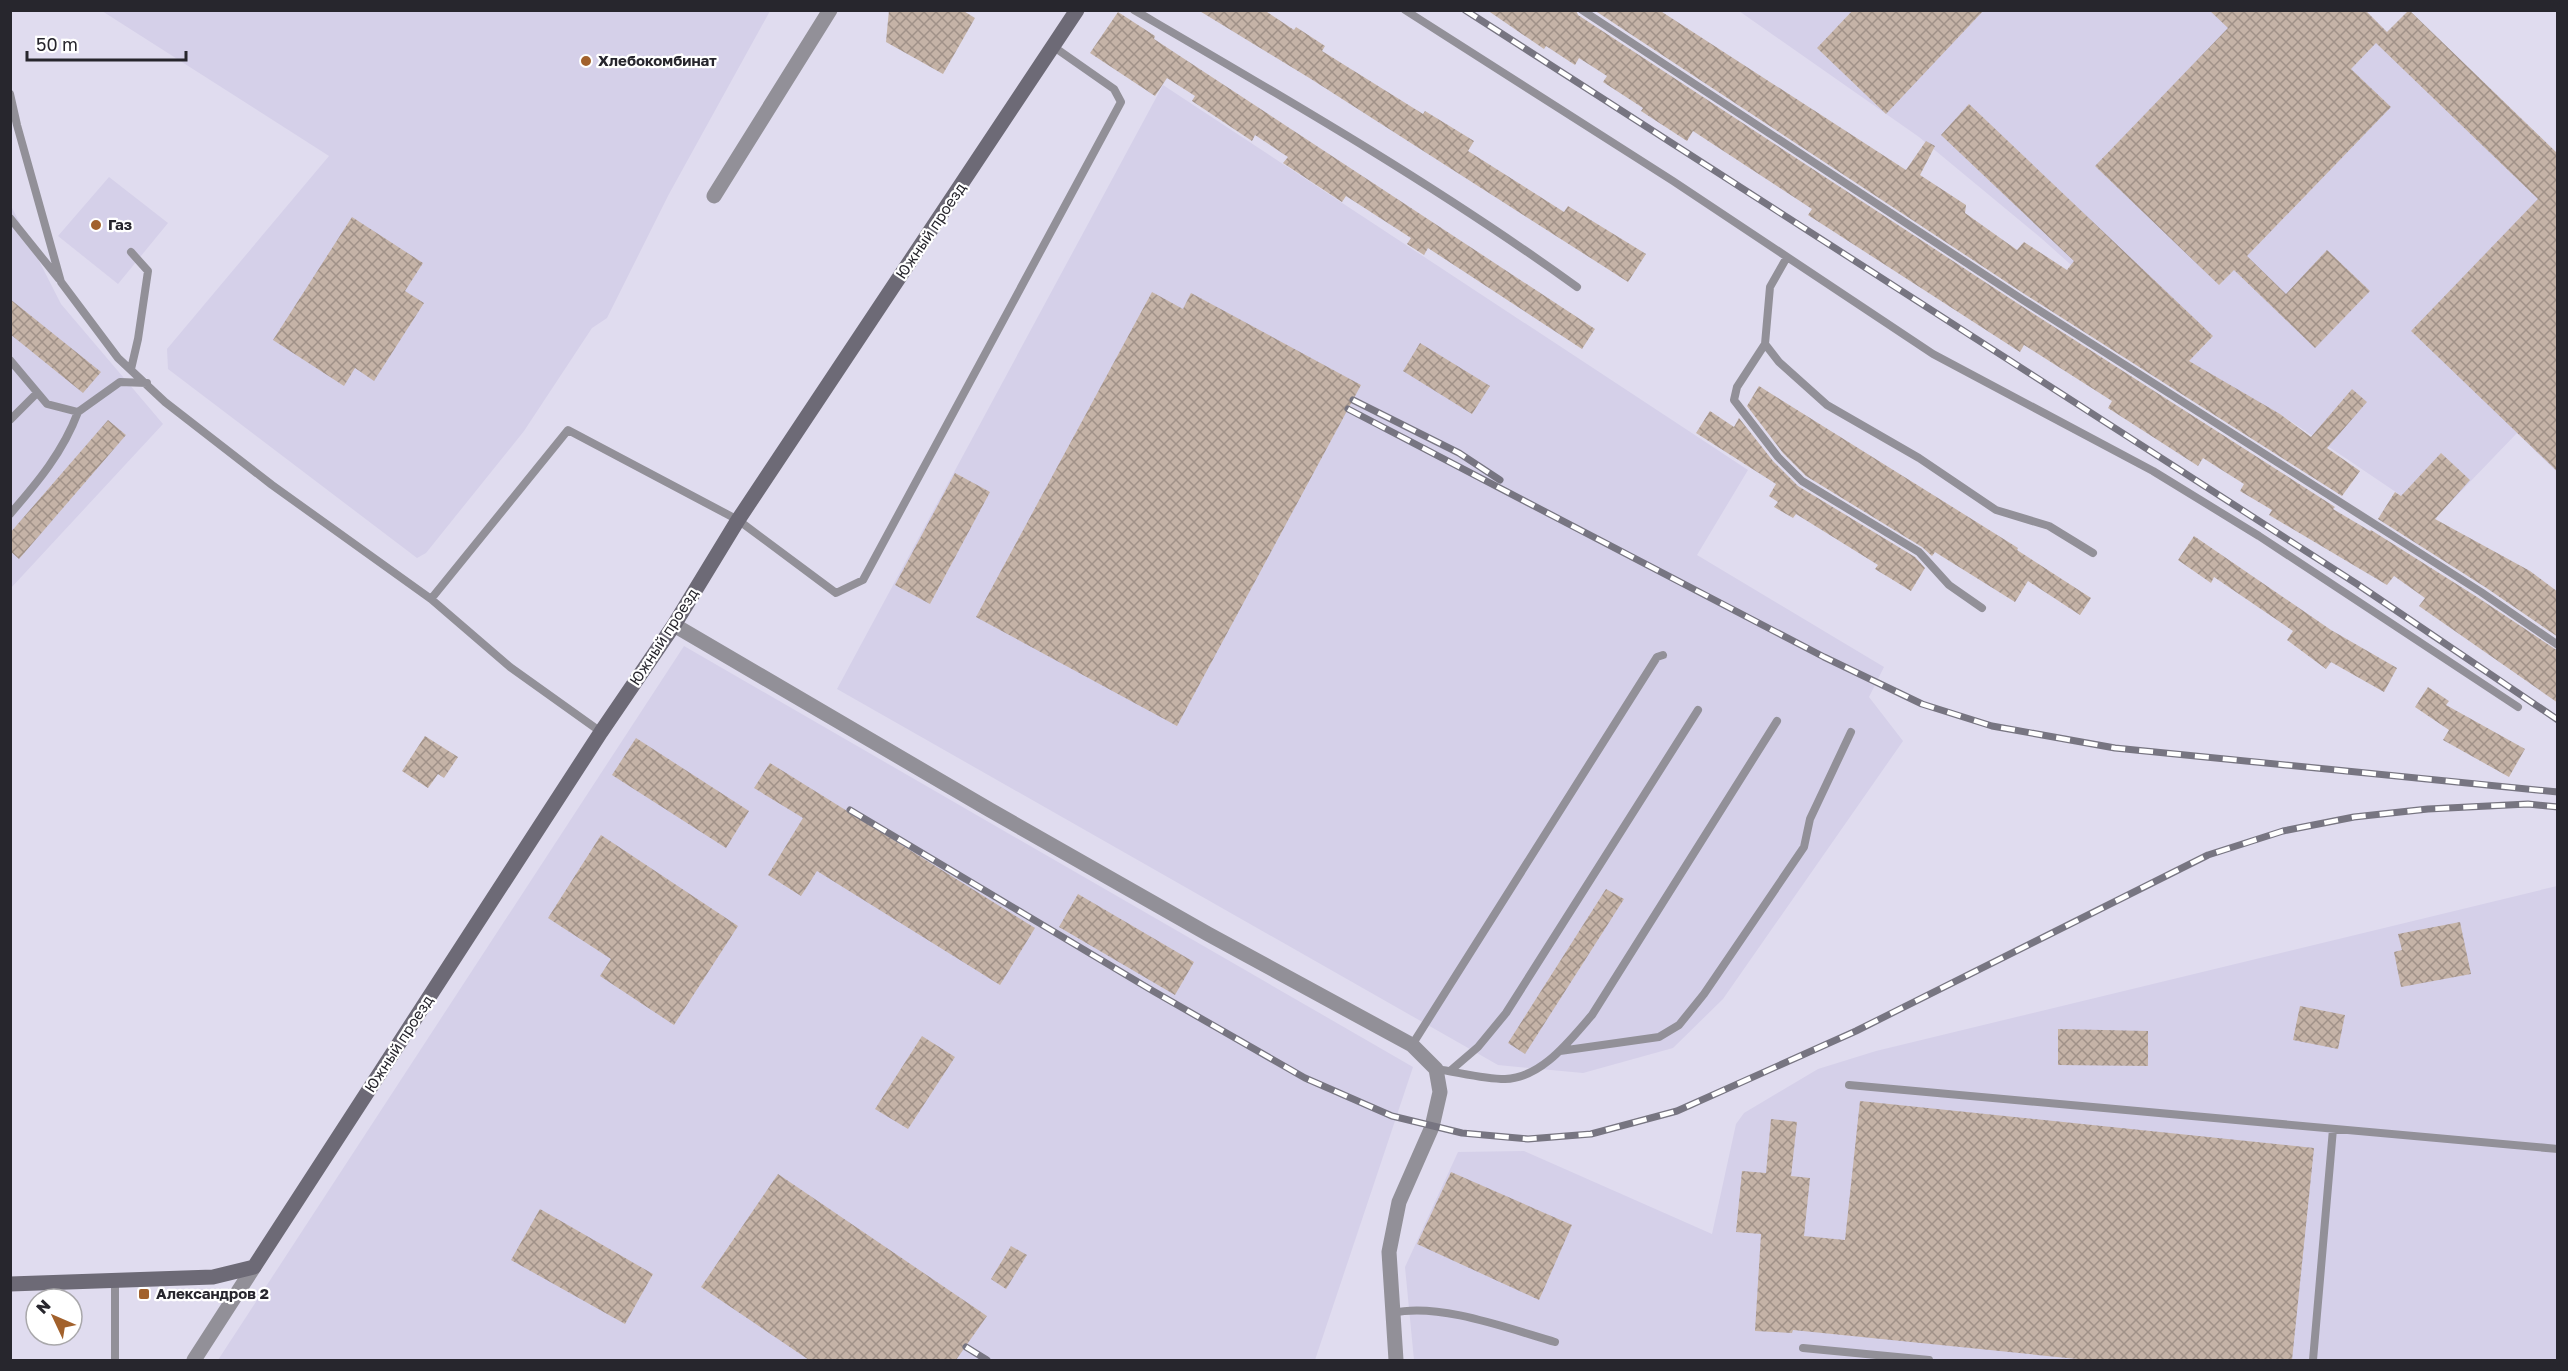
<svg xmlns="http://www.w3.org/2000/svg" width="2568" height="1371" font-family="'Golos Text',sans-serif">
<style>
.built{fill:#d5d0e9}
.building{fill:url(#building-cross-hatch)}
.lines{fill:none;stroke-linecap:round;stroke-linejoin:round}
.lane{stroke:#929098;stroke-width:8}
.street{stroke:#929098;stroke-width:15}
.secondary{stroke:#6d6a76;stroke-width:15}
.rail-casing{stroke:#777581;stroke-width:7}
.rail{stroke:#fff;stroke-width:4.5;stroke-dasharray:14;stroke-linecap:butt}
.poi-dot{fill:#a2612c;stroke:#fff;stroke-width:2}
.labels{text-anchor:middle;stroke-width:4.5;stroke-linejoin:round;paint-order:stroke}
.poi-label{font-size:15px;font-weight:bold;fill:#27262d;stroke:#fff;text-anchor:start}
.street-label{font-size:15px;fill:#27262d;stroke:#fff}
</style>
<defs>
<pattern id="building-cross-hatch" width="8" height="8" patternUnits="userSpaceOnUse" patternTransform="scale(1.5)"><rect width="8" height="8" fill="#c5b3a7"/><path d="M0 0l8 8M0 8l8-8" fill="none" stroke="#a09188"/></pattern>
</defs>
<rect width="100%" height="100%" fill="#e0dcef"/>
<!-- built -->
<path class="built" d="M2365 10 2387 32 2409 11 2557 154V472L2517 433 2443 510 2429 497 2421 509 2280 414 2185 367 2041 238 1919 137 1739 11Z
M102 11H770L669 194 607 318 592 328 524 431 426 553 417 558 168 369 167 349 329 156Z
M1163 85 1748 470 1697 555 1884 667 1869 697 1903 741 1723 999 1673 1048 1583 1073 1498 1065 837 689Z
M109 177 168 223 118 284 58 236Z
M10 204 61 304 163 424 11 588Z
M684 646 1413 1067 1315 1360H218Z
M2557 886V1360H1414L1405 1267 1458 1152 1524 1151 1712 1234 1736 1124 1744 1113 1818 1069 1876 1051Z"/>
<!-- building -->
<path class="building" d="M889 10H962L975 18 943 74 886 42Z
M1198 10H1264L1294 30 1296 27 1325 46 1322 51 1423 114 1425 111 1474 141 1468 151 1564 212 1568 206 1646 254 1628 282 1311 79Z
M1487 10H1576L1578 15 2020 305 2335 507 2333 509 2370 531 2371 530 2477 597 2558 651V703L2419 606 2425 598 2394 576 2387 585 2269 515 2272 510 2240 491 2244 484 2203 458 2198 466 2108 408 2112 401 2024 345 2020 352 1808 215 1812 209 1693 131 1687 141 1641 111 1643 108 1603 82 1607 76 1579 58 1575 65 1546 46 1544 49Z
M1594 10H1659L1906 170 1926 141 1935 146 1920 175 1966 205 1965 213 2017 250 2024 242 2067 270 2074 261 1941 135 1969 104 2213 336 2189 361 2280 414 2311 437 2352 389 2367 402 2327 448 2360 471 2342 496 2026 295Z
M1853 10H1984L1886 114 1817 48Z
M2209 10H2365L2387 32 2409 10 2558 154V472L2411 331 2538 199 2376 43 2351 69 2391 107 2247 256 2286 294 2327 250 2370 291 2315 348 2234 270 2219 285 2095 166 2228 28Z
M1118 12 1155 36 1154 39 1595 329 1582 349 1428 248 1424 255 1407 244 1411 238 1346 196 1342 202 1283 163 1288 157 1255 135 1252 141 1192 101 1195 96 1167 78 1155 96 1090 53Z
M352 217 423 263 405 291 424 303 374 381 355 368 344 386 273 340Z
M1152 292 1183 309 1191 293 1361 385 1177 726 976 617Z
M10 299 101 372 83 393 10 334Z
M1420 343 1490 386 1472 414 1403 371Z
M1759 386 2018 548 2017 550 2091 598 2080 615 2028 581 2015 602 1935 552 1932 556 1922 547 1806 476 1783 453 1747 406Z
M1710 411 1734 427 1739 418 1773 461 1798 486 1915 557 1925 568 1911 591 1875 569 1878 565 1796 514 1793 518 1774 507 1778 502 1769 496 1776 484 1696 433Z
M108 420 126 435 19 559 10 551V533Z
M2441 453 2470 480 2435 519 2530 571 2558 592V637L2485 587 2378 519 2395 492 2401 496Z
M955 473 990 492 930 604 895 585Z
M2194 536 2331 630 2397 668 2384 692 2331 662 2326 669 2287 640 2293 631 2214 577 2211 583 2178 560Z
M2428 687 2449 701 2446 705 2525 749 2509 777 2443 740 2449 730 2415 707Z
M425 736 458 757 444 778 438 774 428 788 402 771Z
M636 738 749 811 726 848 612 775Z
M770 763 1035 928 1000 985 817 871 801 896 768 875 803 818 754 788Z
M601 835 738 926 674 1025 600 976 611 959 548 918Z
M1606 889 1624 899 1525 1054 1508 1043Z
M1078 894 1194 962 1175 995 1059 927Z
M2460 922 2471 974 2401 987 2394 952 2402 950 2398 934Z
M2300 1006 2345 1015 2338 1049 2293 1040Z
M2058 1029 2148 1031V1066L2058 1065Z
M922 1036 955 1057 908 1129 875 1109Z
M1860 1101 2314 1148 2292 1360H2087L1793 1330 1792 1333 1755 1331 1761 1234 1736 1232 1742 1171 1766 1173 1771 1119 1797 1122 1791 1176 1810 1178 1804 1236 1845 1240Z
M1451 1172 1572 1225 1539 1300 1417 1244Z
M778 1174 987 1316 956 1360H809L701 1287Z
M540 1209 653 1274 625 1324 511 1260Z
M1011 1246 1027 1255 1006 1289 991 1279Z"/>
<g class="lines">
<!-- lane -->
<path class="lane" d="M1134 10C1285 98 1436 185 1577 287
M1405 10 1673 181 1933 354 2153 471 2259 536 2518 707
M1582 10 2023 300 2481 592 2558 645
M10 94 17 125 61 282 118 358 165 402 272 485 431 599 510 667 601 732
M10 218 59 279
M1787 257 1770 287 1765 344 1779 362 1827 405 1919 458 1996 510 2049 526 2093 553
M1765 344 1737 387 1734 400 1778 457 1802 481 1919 552 1949 585 1982 608
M10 360 47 404 78 412 120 382 147 383
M131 369 138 339 148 271 131 252
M10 420 37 393
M10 514C38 482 63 452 78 412
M431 599 568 430 738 520 836 593 863 580 1121 102 1114 89 1054 47
M1412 1045 1657 657 1663 655
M1560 1051 1659 1037 1679 1025 1704 994 1804 847 1810 819 1851 732
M1436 1069C1458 1072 1482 1079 1505 1079 1542 1078 1570 1040 1592 1015L1777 721
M1450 1071 1478 1047 1506 1013 1698 710
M1849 1085 2558 1149
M1393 1313C1438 1302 1510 1329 1555 1342
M1803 1348 1929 1360
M115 1360V1282
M2313 1360 2333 1129"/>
<!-- street -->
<path class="street" d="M714 196 830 10
M674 625 990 810 1208 934 1412 1045 1436 1069 1440 1092 1432 1127 1399 1202 1389 1252 1396 1360
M194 1360 254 1267"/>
<!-- secondary -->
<path class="secondary" d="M10 1284 213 1277 254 1267 601 732 674 625 738 520 1077 10"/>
<defs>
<path id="rail" d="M1465 10 2357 584 2558 720
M1353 400 1459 453 1500 480
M1348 409 1824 657 1922 704 1992 726 2115 748 2558 792
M850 810 1153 991 1305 1078 1392 1116 1462 1133 1528 1139 1591 1134 1677 1111 1856 1031 2208 855 2283 831 2354 817 2428 809 2528 804 2558 807
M966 1347 987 1360"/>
</defs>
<!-- rail casing -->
<use href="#rail" class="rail-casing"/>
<!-- rail -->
<use href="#rail" class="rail"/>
</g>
<!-- markers -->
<g class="poi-dot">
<circle cx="586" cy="61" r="6"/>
<circle cx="96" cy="225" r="6"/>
<rect x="138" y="1288" width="12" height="12" rx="3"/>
</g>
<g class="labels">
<!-- poi labels -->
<g class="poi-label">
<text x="598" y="66">Хлебокомбинат</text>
<text x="108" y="230">Газ</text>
<text x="156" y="1299">Александров 2</text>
</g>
<!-- street labels -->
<g class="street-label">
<text transform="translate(931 231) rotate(-56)" y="5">Южный проезд</text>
<text transform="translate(664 637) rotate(-57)" y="5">Южный проезд</text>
<text transform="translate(399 1044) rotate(-57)" y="5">Южный проезд</text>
</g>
</g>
<!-- border -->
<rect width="2568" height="1371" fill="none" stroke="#27262d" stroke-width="24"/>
<!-- north arrow -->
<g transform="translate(54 1317) rotate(314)"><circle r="28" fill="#ffffff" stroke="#a9a8ab" stroke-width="1.5"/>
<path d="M0-4.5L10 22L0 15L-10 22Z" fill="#a2612c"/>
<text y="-9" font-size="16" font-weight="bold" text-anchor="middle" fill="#27262d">N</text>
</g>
<!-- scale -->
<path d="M27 51v9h159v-9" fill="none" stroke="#27262d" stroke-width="3"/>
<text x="36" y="51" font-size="18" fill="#27262d" stroke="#ffffff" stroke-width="4.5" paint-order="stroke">50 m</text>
</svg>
